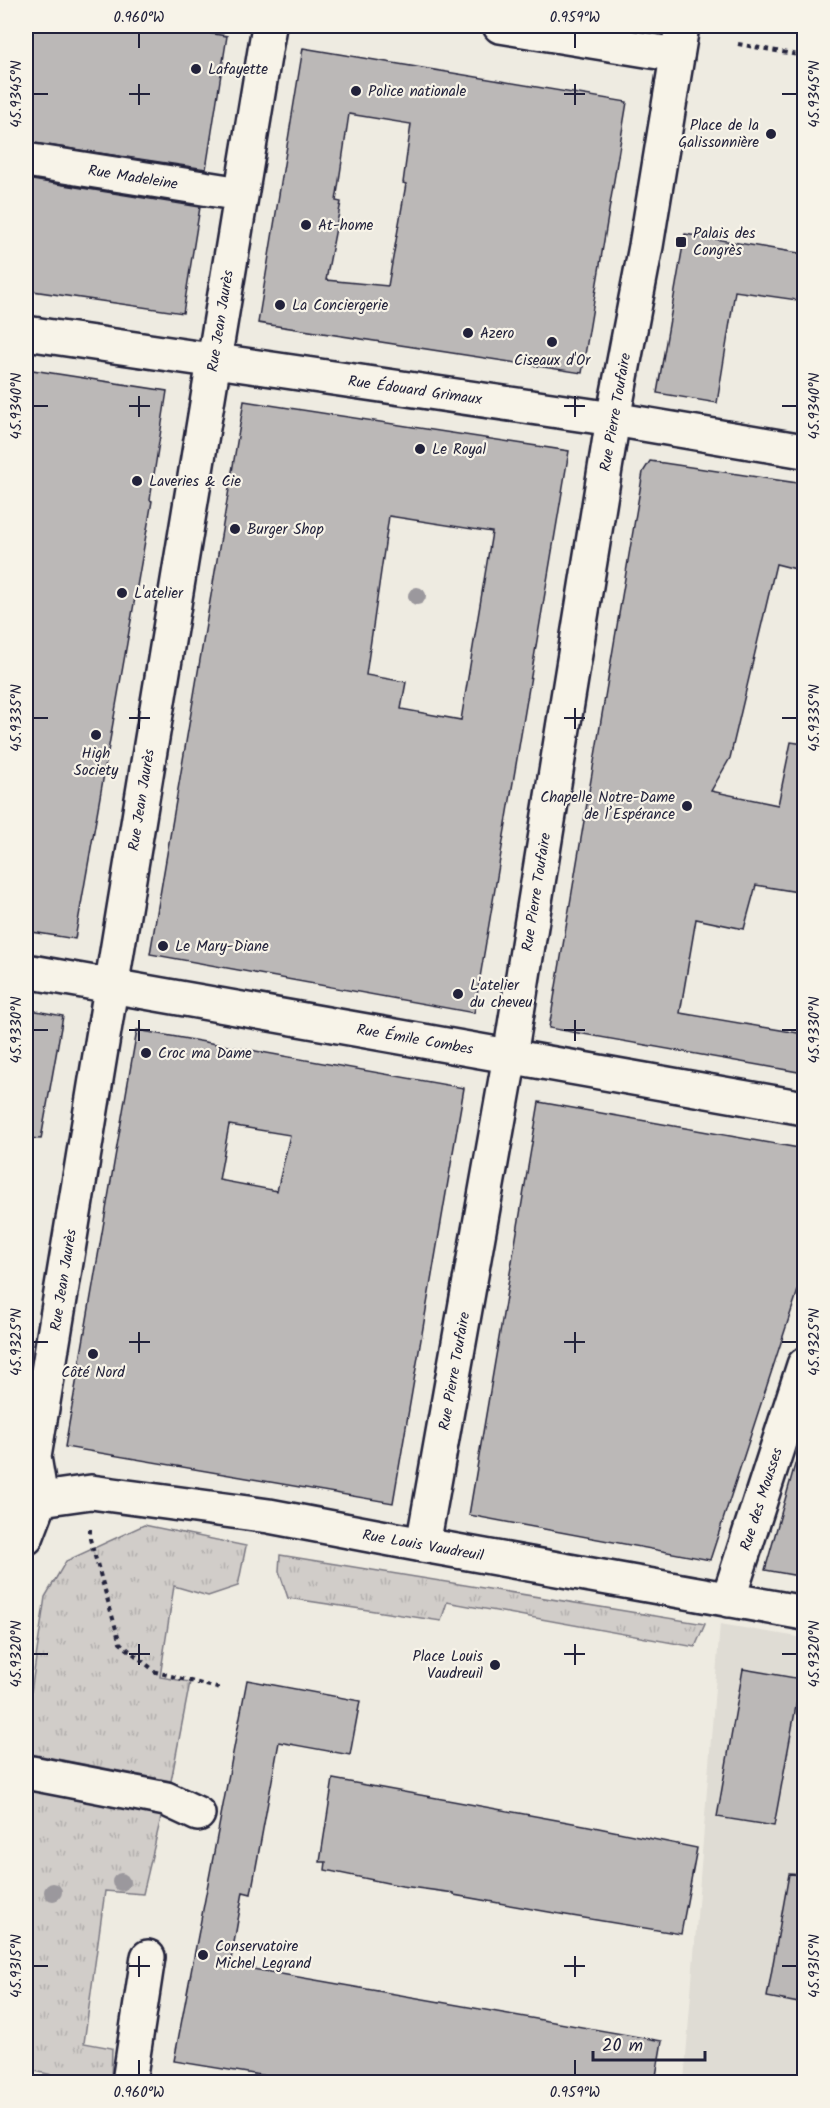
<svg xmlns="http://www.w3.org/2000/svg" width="830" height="2108" font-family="Kalam,sans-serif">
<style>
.built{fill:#dfdcd4}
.grass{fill:url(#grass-tufts);stroke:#7a7882;stroke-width:1.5}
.building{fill:#bbb8b7;stroke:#22223b;stroke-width:1.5;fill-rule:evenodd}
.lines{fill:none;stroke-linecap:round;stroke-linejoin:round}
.minor-casing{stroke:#22223b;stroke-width:38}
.major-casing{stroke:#22223b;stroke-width:38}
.path{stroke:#22223b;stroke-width:4;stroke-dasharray:4.5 4.5;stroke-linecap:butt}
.minor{stroke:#f7f3e8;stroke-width:33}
.major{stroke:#f7f3e8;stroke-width:33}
.tree{fill:#9b989d}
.ticks{fill:none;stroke:#22223b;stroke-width:2}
.poi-dot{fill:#22223b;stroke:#f7f3e8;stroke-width:2}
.labels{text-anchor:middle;stroke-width:4.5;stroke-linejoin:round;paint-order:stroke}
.poi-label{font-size:15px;fill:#22223b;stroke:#f7f3e8;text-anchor:start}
.street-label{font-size:15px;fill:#22223b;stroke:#f7f3e8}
.neatline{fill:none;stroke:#22223b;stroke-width:2}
.ticks-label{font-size:15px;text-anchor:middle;fill:#22223b}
</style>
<defs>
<pattern id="grass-tufts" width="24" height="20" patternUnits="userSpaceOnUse" patternTransform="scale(1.5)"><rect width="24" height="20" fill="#d1cdc9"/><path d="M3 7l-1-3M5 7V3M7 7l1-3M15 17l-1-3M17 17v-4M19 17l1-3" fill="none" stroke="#b3b0ae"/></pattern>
</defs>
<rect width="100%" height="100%" fill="#eeebe1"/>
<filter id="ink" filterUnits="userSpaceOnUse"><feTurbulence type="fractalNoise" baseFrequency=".0167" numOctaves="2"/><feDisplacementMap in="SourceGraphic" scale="12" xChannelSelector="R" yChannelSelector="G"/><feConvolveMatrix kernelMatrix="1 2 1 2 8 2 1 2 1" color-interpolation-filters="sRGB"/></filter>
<g filter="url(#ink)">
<!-- built -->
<path class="built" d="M720 1624 804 1638V2082H684Z"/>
<!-- grass -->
<path class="grass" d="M144 1525 246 1546 238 1586 208 1596 174 1586 160 1677 190 1682 171 1781 26 1753V1726L45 1597 66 1561Z
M280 1555 705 1624 695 1647 447 1602 441 1621 288 1598 279 1571Z
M26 1787 164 1805 143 1894 105 1891 84 2043 112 2048 111 2082H82L26 2069Z"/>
<!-- building -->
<path class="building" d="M26 26H163L227 36 206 169 26 142Z
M303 48 627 102 582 373 258 323ZM349 114 411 124 403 183 406 184 388 286 326 280 341 202 336 201Z
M26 179 200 207 183 313 26 290Z
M685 234 804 254V301L735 291 717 403 657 393Z
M26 369 167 391 150 500 152 501 75 939 26 931Z
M244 401 569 451 474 1013 150 954ZM389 516 492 532 461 720 401 709 406 682 366 675Z
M650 461 804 484V538L796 569 776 564 730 758 711 791 778 805 791 742 804 744V893L756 885 744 929 696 919 680 1013 804 1034V1073L549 1028 643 472Z
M26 1009 63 1016 41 1139 26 1138Z
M137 1030 464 1088 393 1503 65 1447ZM229 1125 290 1135 277 1191 219 1180Z
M539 1102 804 1149V1272L710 1560 469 1515Z
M796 1461 804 1462V1577L765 1570Z
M743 1669 801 1679 774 1826 717 1817Z
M247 1680 360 1701 350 1755 279 1742 251 1894 243 1892 230 1965 662 2041 655 2082H303L174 2061Z
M333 1779 584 1825 697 1848 681 1934 566 1915 454 1895V1893L402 1886 325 1870 326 1862H320Z
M789 1874 804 1875V2004L767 1997Z"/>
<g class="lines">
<defs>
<path id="minor" d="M500 26 677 55
M26 160 241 194
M26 333 613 419 804 451
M26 971 804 1108
M41 1499 34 1457 269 26
M423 1545 804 1613
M728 1600 804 1365
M26 1772 166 1799 198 1814
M129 2082 148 1957"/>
<path id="major" d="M26 1538 41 1499 91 1492 269 1516 423 1545 510 1056 613 419 646 246 682 26"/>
</defs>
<!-- minor casing -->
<use href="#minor" class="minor-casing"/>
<!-- major casing -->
<use href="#major" class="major-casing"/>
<!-- path -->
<path class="path" d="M738 44 804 56
M90 1529V1539L120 1643 156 1672 221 1689"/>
<!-- minor -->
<use href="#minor" class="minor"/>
<!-- major -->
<use href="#major" class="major"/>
</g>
<!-- trees -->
<g class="tree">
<circle cx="417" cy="596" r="9"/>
<circle cx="121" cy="1882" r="9"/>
<circle cx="53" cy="1892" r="9"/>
</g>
</g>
<!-- ticks -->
<path class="ticks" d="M139 33V48M575 33V48M139 84V105M575 84V105M33 94H48M129 94H150M564 94H585M782 94H797M139 396V417M575 396V417M33 406H48M129 406H150M564 406H585M782 406H797M139 708V729M575 708V729M33 718H48M129 718H150M564 718H585M782 718H797M139 1020V1041M575 1020V1041M33 1030H48M129 1030H150M564 1030H585M782 1030H797M139 1332V1353M575 1332V1353M33 1342H48M129 1342H150M564 1342H585M782 1342H797M139 1644V1665M575 1644V1665M33 1654H48M129 1654H150M564 1654H585M782 1654H797M139 1956V1977M575 1956V1977M33 1966H48M129 1966H150M564 1966H585M782 1966H797M139 2060V2075M575 2060V2075"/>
<!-- markers -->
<g class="poi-dot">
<circle cx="196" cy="69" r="6"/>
<circle cx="356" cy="91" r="6"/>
<circle cx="771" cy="134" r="6"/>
<circle cx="306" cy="225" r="6"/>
<rect x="675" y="236" width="12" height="12" rx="3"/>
<circle cx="280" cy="305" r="6"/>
<circle cx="468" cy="333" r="6"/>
<circle cx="552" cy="342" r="6"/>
<circle cx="420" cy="449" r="6"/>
<circle cx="137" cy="481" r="6"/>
<circle cx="235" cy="529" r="6"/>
<circle cx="122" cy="593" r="6"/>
<circle cx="96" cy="735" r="6"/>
<circle cx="687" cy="806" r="6"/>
<circle cx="163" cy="946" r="6"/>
<circle cx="458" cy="994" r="6"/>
<circle cx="146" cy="1053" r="6"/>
<circle cx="93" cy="1354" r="6"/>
<circle cx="495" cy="1665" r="6"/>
<circle cx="203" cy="1955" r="6"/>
</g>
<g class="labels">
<!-- poi labels -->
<g class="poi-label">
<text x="208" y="74">Lafayette</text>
<text x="368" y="96">Police nationale</text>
<text x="759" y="130" text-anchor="end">Place de la<tspan x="759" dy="17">Galissonnière</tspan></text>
<text x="318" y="230">At-home</text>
<text x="693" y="238">Palais des<tspan x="693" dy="17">Congrès</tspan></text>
<text x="292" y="310">La Conciergerie</text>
<text x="480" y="338">Azero</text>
<text x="552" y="365" text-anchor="middle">Ciseaux d'Or</text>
<text x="432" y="454">Le Royal</text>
<text x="149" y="486">Laveries &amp; Cie</text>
<text x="247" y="534">Burger Shop</text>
<text x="134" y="598">L'atelier</text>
<text x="96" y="758" text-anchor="middle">High<tspan x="96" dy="17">Society</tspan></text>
<text x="675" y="802" text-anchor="end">Chapelle Notre-Dame<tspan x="675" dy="17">de l’Espérance</tspan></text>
<text x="175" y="951">Le Mary-Diane</text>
<text x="470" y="990">L'atelier<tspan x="470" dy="17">du cheveu</tspan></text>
<text x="158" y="1058">Croc ma Dame</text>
<text x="93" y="1377" text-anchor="middle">Côté Nord</text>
<text x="483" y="1661" text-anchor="end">Place Louis<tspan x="483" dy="17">Vaudreuil</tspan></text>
<text x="215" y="1951">Conservatoire<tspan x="215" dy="17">Michel Legrand</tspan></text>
</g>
<!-- street labels -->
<g class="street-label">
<text transform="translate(133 177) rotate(9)" y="5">Rue Madeleine</text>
<text transform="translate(220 321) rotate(-81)" y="5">Rue Jean Jaurès</text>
<text transform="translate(415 390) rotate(8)" y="5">Rue Édouard Grimaux</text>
<text transform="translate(615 412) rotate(-80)" y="5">Rue Pierre Toufaire</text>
<text transform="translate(141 800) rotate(-81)" y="5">Rue Jean Jaurès</text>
<text transform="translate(536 892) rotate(-81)" y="5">Rue Pierre Toufaire</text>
<text transform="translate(415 1039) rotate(10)" y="5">Rue Émile Combes</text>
<text transform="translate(63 1280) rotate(-81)" y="5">Rue Jean Jaurès</text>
<text transform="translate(454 1371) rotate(-80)" y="5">Rue Pierre Toufaire</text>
<text transform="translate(761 1499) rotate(-72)" y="5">Rue des Mousses</text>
<text transform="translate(423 1545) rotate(10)" y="5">Rue Louis Vaudreuil</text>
</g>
</g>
<!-- margin -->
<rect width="830" height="2108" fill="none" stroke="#f7f3e8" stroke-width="66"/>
<!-- scale -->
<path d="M593 2051v9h112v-9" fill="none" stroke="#22223b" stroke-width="3"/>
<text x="602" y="2051" font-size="18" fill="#22223b" stroke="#f7f3e8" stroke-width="4.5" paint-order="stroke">20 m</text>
<rect x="33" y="33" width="764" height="2042" class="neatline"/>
<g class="ticks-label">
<text x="139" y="22">0.960°W</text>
<text x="575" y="22">0.959°W</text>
<text transform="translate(16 94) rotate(-90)" y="5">45.9345°N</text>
<text transform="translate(814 94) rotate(-90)" y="5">45.9345°N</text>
<text transform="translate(16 406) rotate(-90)" y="5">45.9340°N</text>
<text transform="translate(814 406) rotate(-90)" y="5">45.9340°N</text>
<text transform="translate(16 718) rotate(-90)" y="5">45.9335°N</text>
<text transform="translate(814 718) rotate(-90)" y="5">45.9335°N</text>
<text transform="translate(16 1030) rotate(-90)" y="5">45.9330°N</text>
<text transform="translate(814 1030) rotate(-90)" y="5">45.9330°N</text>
<text transform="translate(16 1342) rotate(-90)" y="5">45.9325°N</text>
<text transform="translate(814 1342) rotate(-90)" y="5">45.9325°N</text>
<text transform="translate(16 1654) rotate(-90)" y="5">45.9320°N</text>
<text transform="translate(814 1654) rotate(-90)" y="5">45.9320°N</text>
<text transform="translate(16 1966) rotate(-90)" y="5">45.9315°N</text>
<text transform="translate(814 1966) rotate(-90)" y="5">45.9315°N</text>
<text x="139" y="2097">0.960°W</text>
<text x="575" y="2097">0.959°W</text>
</g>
</svg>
